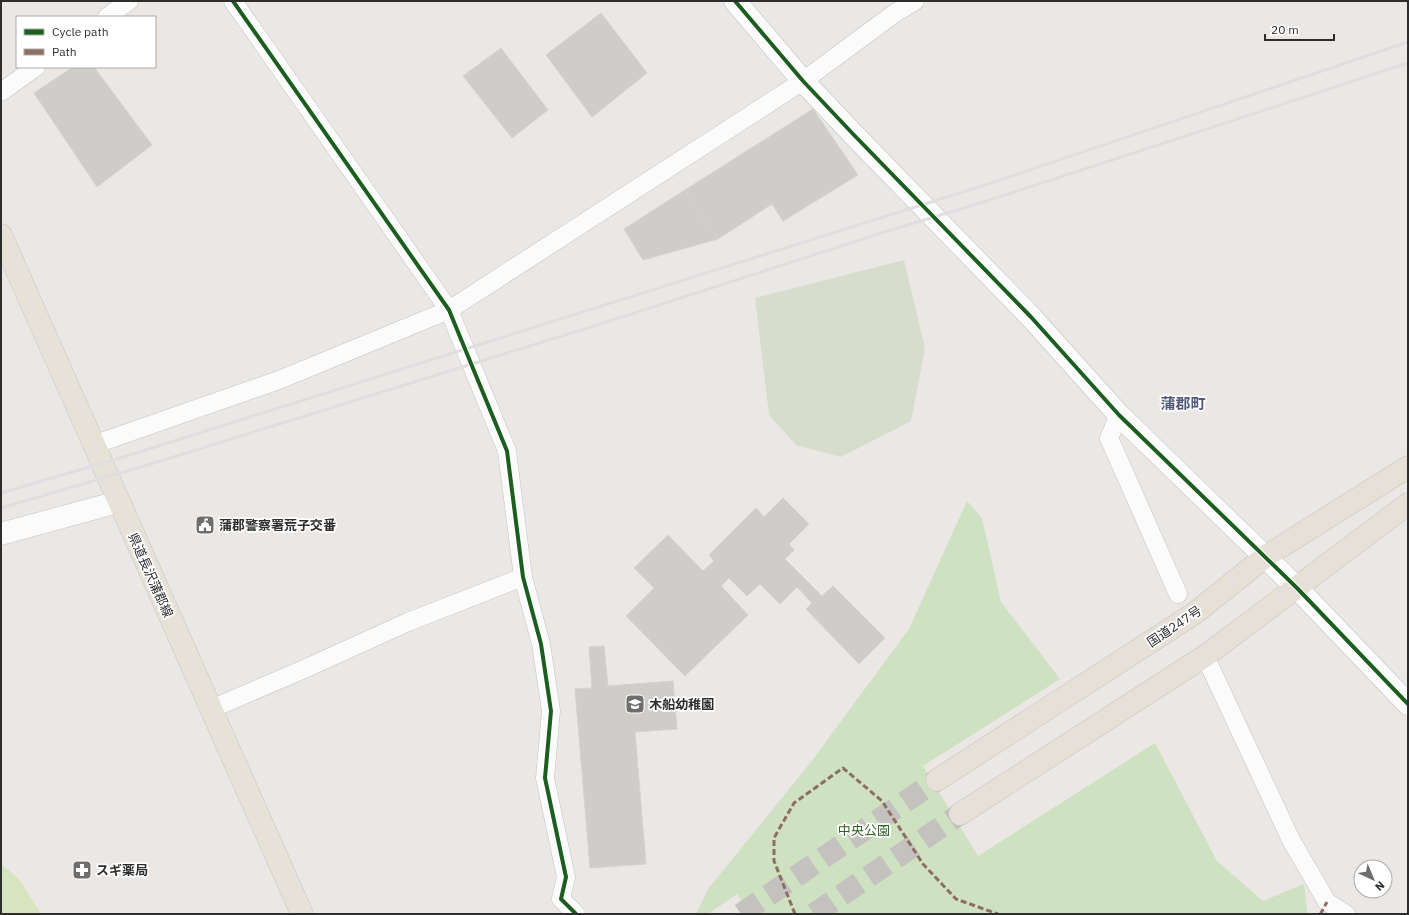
<svg xmlns="http://www.w3.org/2000/svg" width="1409" height="915" font-family="'IBM Plex Sans','Noto Sans JP',sans-serif">
<style>
.green{fill:#cee1c1}
.cemetery{fill:#d7ddcd}
.pitch{fill:#d6e4c0}
.building{fill:#cfcdca;stroke:#d5d3d0}
.lines{fill:none;stroke-linecap:round;stroke-linejoin:round}
.trunk-tunnel{stroke:#c4c2bf;stroke-width:22;stroke-dasharray:22 11;stroke-linecap:butt}
.minor-casing{stroke:#c4c4c4;stroke-width:19}
.tertiary-casing{stroke:#c4c4c4;stroke-width:23}
.primary-casing{stroke:#c6c4c3;stroke-width:23}
.trunk-casing{stroke:#c6c4c3;stroke-width:23}
.minor{stroke:#fcfbfb;stroke-width:18}
.tertiary{stroke:#fcfbfb;stroke-width:22}
.primary{stroke:#e6e2d7;stroke-width:22}
.trunk{stroke:#e6e0d7;stroke-width:22}
.rail{stroke:#dfdee0;stroke-width:3}
.quiet{stroke:#8d6e63;stroke-width:3;stroke-dasharray:6 3;stroke-linecap:butt}
.cycleway-casing{stroke:#fff;stroke-width:6}
.cycleway{stroke:#1b5e20;stroke-width:4}
.labels{text-anchor:middle;stroke-width:3.5;stroke-linejoin:round;paint-order:stroke}
.poi-label{font-size:13px;font-weight:bold;fill:#2d2d2d;stroke:#fff;text-anchor:start}
.street-label{font-size:13px;fill:#2d2d2d;stroke:#fff}
.park-label{font-size:13px;fill:#316225;stroke:#fff}
.quarter-label{font-size:15px;font-weight:bold;fill:#525979;stroke:#fff}
</style>
<rect width="100%" height="100%" fill="#eae7e4"/>
<!-- green -->
<path class="green" d="M967 501 982 518 1001 602 1060 679 923 766 978 856 1155 743 1217 861 1263 901 1304 884 1307 911 1309 914H750L737 894 708 914H696L708 889 811 762 909 629Z"/>
<!-- cemetery -->
<path class="cemetery" d="M904 260 925 348 911 421 841 457 796 445 769 415 755 298Z"/>
<!-- pitch -->
<path class="pitch" d="M1 864 19 879 41 914H1Z"/>
<!-- building -->
<path class="building" d="M601 13 647 73 592 117 546 55Z
M501 48 548 110 512 138 463 76Z
M73 67H94L152 145 97 187 34 93Z
M813 109 858 175 783 221 772 204 718 239 685 190Z
M685 190 718 239 643 260 624 229Z
M783 498 809 524 789 544 794 550 785 559 822 596 833 586 885 638 859 664 806 609 812 603 797 587 780 604 760 584 747 596 729 578 721 586 748 615 685 676 626 616 654 588 634 568 668 535 703 571 714 561 709 555 756 508 764 517Z
M604 646 608 686 673 681 677 729 635 732 646 864 590 868 575 689 592 688 589 647Z"/>
<g class="lines">
<!-- trunk-tunnel -->
<path class="trunk-tunnel" d="M741 914 937 780
M814 914 960 814"/>
<defs>
<path id="minor" d="M233 1 449 310 507 451 523 577 541 644 551 711 545 778 566 877 561 899 576 914
M107 17 129 1
M1 92 36 67
M1119 415 1109 438 1178 594
M93 445 279 380 449 310 803 81 895 13 915 1
M1205 656 1291 840 1327 902 1346 914
M211 709 302 670 408 622 523 577"/>
<path id="tertiary" d="M735 1 803 81 853 134 1031 317 1119 415 1297 588 1408 704
M1 534 118 502"/>
<path id="primary" d="M1 235 302 914"/>
<path id="trunk" d="M937 780 1195 613 1266 556 1408 467
M960 814 1205 656 1408 504"/>
</defs>
<!-- minor casing -->
<use href="#minor" class="minor-casing"/>
<!-- tertiary casing -->
<use href="#tertiary" class="tertiary-casing"/>
<!-- primary casing -->
<use href="#primary" class="primary-casing"/>
<!-- trunk casing -->
<use href="#trunk" class="trunk-casing"/>
<!-- minor -->
<use href="#minor" class="minor"/>
<!-- tertiary -->
<use href="#tertiary" class="tertiary"/>
<!-- primary -->
<use href="#primary" class="primary"/>
<!-- trunk -->
<use href="#trunk" class="trunk"/>
<!-- rail -->
<path class="rail" d="M1 493 120 458 988 184 1408 42
M1 508 151 464 610 321 875 235 993 199 1408 63"/>
<!-- quiet -->
<path class="quiet" d="M795 914 774 861V838L794 803 843 768 882 801 923 864 956 899 998 914
M1322 914 1321 913 1327 902"/>
<defs>
<path id="cycleway" d="M233 1 449 310 507 451 523 577 541 644 551 711 545 778 566 877 561 899 576 914
M735 1 803 81 853 134 1031 317 1119 415 1297 588 1408 704"/>
</defs>
<!-- cycleway casing -->
<use href="#cycleway" class="cycleway-casing"/>
<!-- cycleway -->
<use href="#cycleway" class="cycleway"/>
</g>
<!-- icons -->
<defs>
<symbol id="civic-square" viewBox="-11 -11 22 22"><rect x="-9" y="-9" width="18" height="18" rx="4" fill="#6f6e6d" stroke="#fff"/><path d="M-.6-6.5H3V-4.5H.6V-3L4-1V1h2V6H-6V1h2V-1L-.6-3ZM-1.2 2.5V6h2.4V2.5Z" fill="#fff"/></symbol>
<symbol id="school-square" viewBox="-11 -11 22 22"><rect x="-9" y="-9" width="18" height="18" rx="4" fill="#6f6e6d" stroke="#fff"/><path d="M0-5L7-2L0 1L-7-2ZM-4 1L0 2.5L4 1V4Q0 6-4 4Z" fill="#fff"/></symbol>
<symbol id="pharmacy-square" viewBox="-11 -11 22 22"><rect x="-9" y="-9" width="18" height="18" rx="4" fill="#6f6e6d" stroke="#fff"/><path d="M-2-6h4v4h4v4h-4v4h-4v-4h-4v-4h4Z" fill="#fff"/></symbol>
</defs>
<g fill-rule="evenodd">
<use href="#civic-square" x="194" y="514" width="22" height="22"/>
<use href="#school-square" x="624" y="693" width="22" height="22"/>
<use href="#pharmacy-square" x="71" y="859" width="22" height="22"/>
</g>
<g class="labels">
<!-- poi labels -->
<g class="poi-label">
<text x="219" y="530">蒲郡警察署荒子交番</text>
<text x="649" y="709">木船幼稚園</text>
<text x="96" y="875">スギ薬局</text>
</g>
<!-- street labels -->
<g class="street-label">
<text transform="translate(151 575) rotate(66)" y="5">県道長沢蒲郡線</text>
<text transform="translate(1174 626) rotate(-34)" y="5">国道247号</text>
</g>
<!-- park labels -->
<g class="park-label">
<text x="864" y="835">中央公園</text>
</g>
<!-- quarter labels -->
<g class="quarter-label">
<text x="1183" y="409">蒲郡町</text>
</g>
</g>
<!-- border -->
<rect width="1409" height="915" fill="none" stroke="#2d2d2d" stroke-width="4"/>
<!-- legend -->
<rect x="16" y="16" width="140" height="52" fill="#ffffff" stroke="#ababab"/>
<rect x="24" y="29" width="20" height="6" fill="#1b5e20" stroke="#ababab"/>
<text x="52" y="36" font-size="12" fill="#2d2d2d">Cycle path</text>
<rect x="24" y="49" width="20" height="6" fill="#8d6e63" stroke="#ababab"/>
<text x="52" y="56" font-size="12" fill="#2d2d2d">Path</text>
<!-- north arrow -->
<g transform="translate(1373 879) rotate(136)"><circle r="19" fill="#ffffff" stroke="#ababab"/>
<path d="M0-3L7 15L0 10L-7 15Z" fill="#6f6e6d"/>
<text y="-6" font-size="11" font-weight="bold" text-anchor="middle" fill="#2d2d2d">N</text>
</g>
<!-- scale -->
<path d="M1265 34v6h69v-6" fill="none" stroke="#2d2d2d" stroke-width="2"/>
<text x="1271" y="34" font-size="12" fill="#2d2d2d" stroke="#ffffff" stroke-width="3" paint-order="stroke">20 m</text>
</svg>
